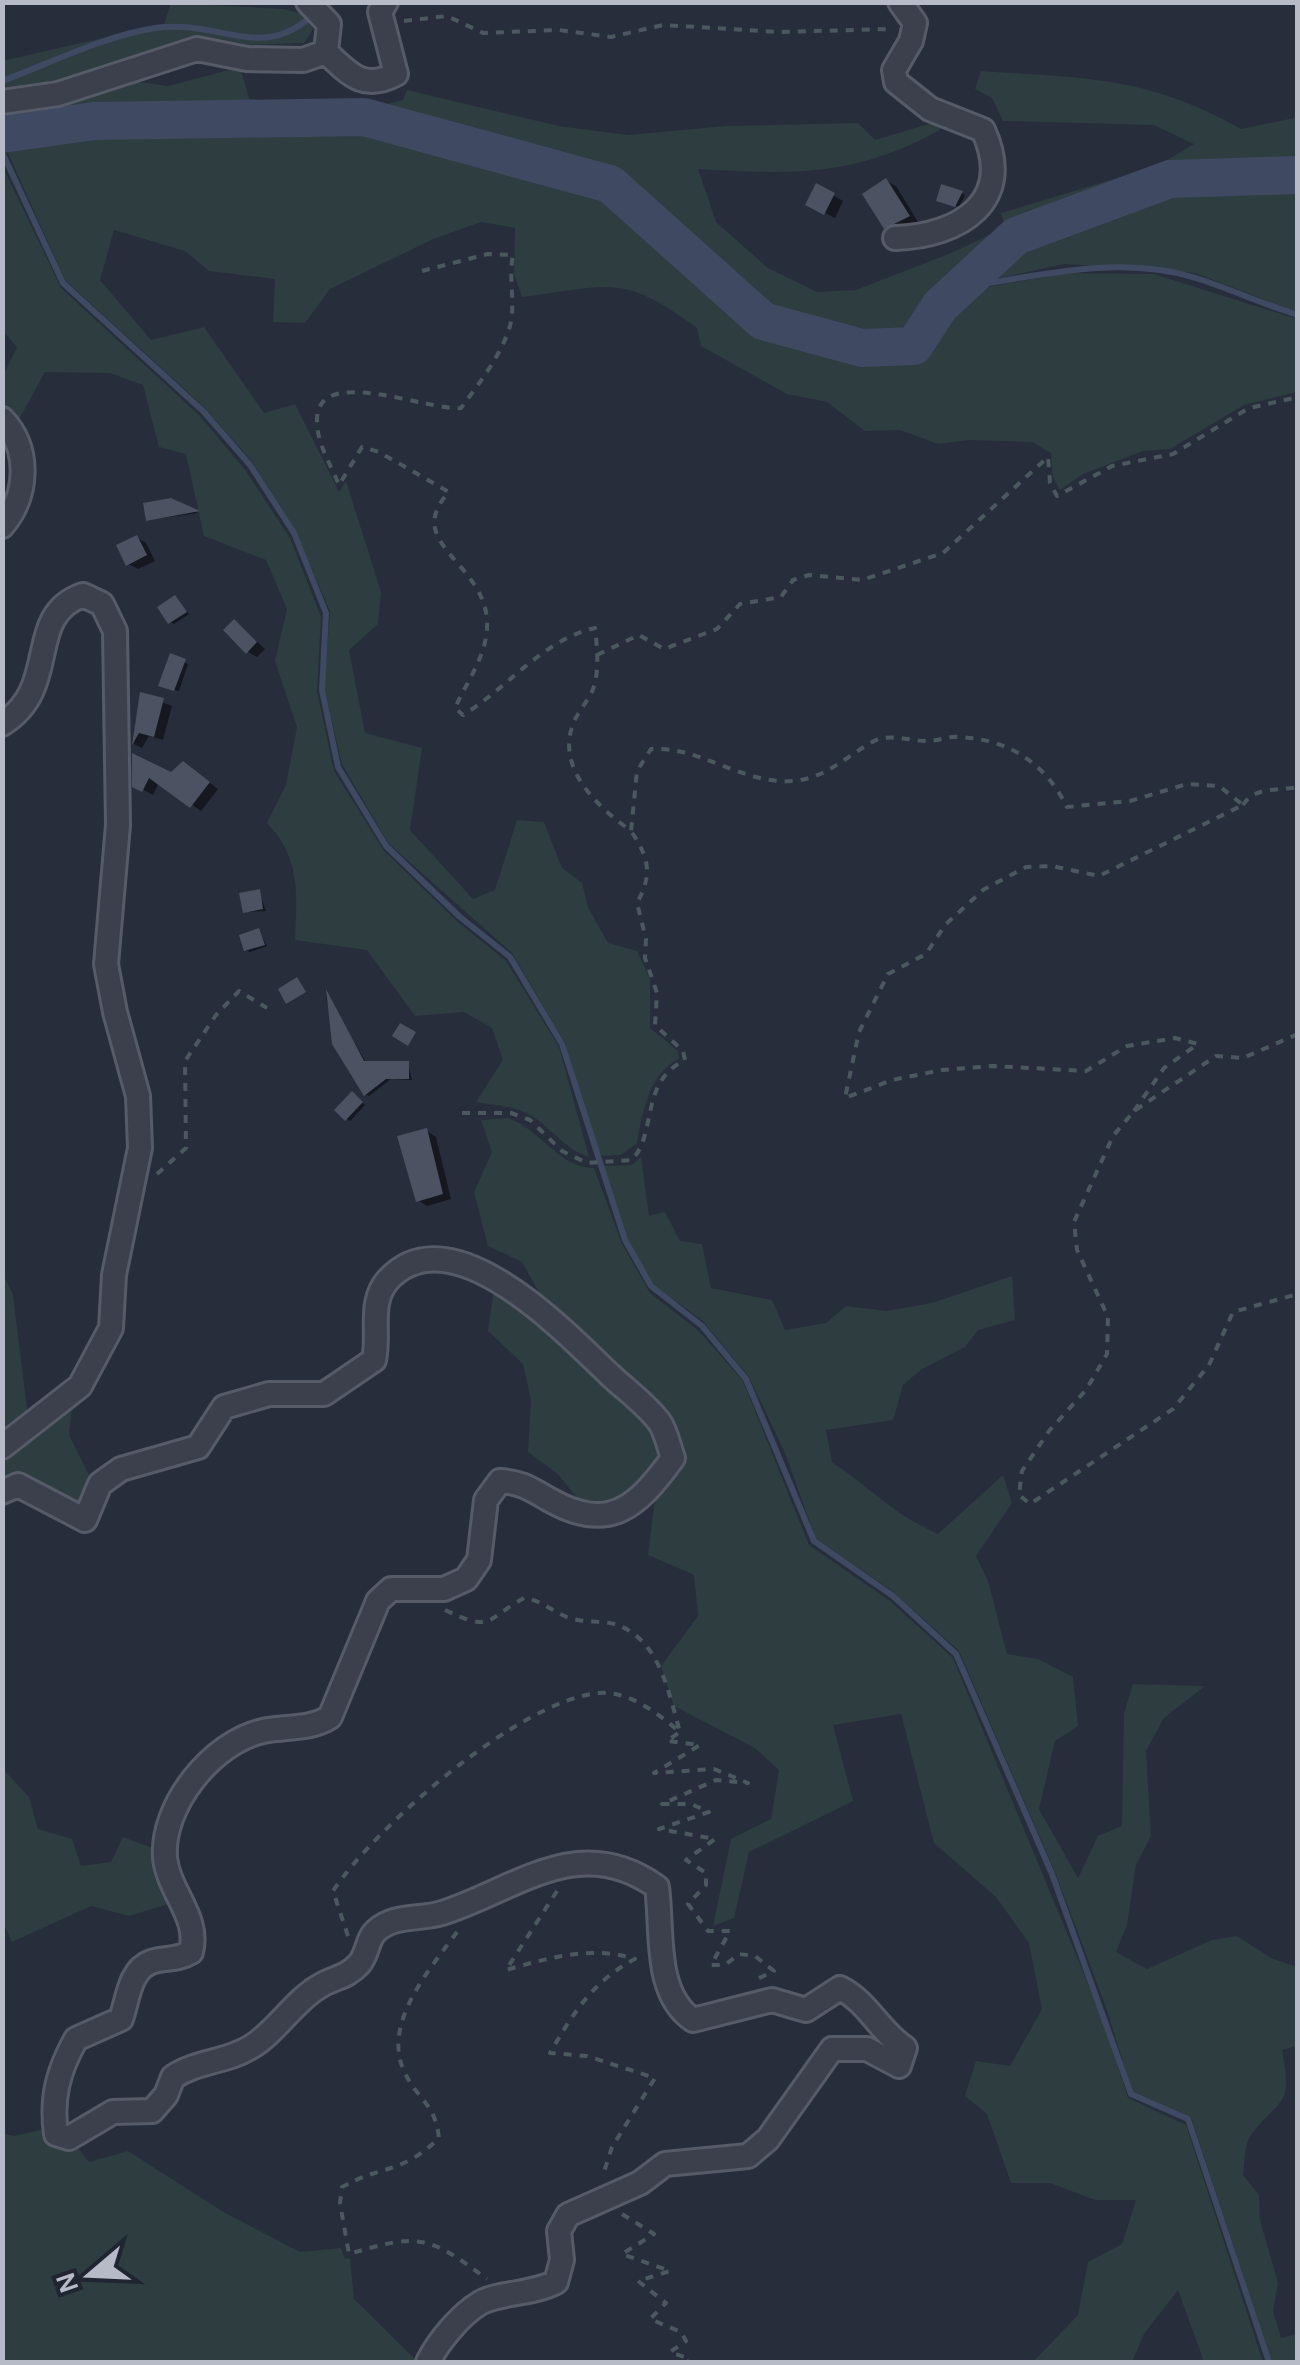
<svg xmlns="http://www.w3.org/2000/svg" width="1300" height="2365" font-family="Karla,sans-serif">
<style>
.green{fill:#2d3d40}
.shadow{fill:#0007}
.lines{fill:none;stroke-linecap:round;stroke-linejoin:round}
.stream{stroke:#404962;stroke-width:6}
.river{stroke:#404962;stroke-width:38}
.building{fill:#4c5262}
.minor-casing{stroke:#565b67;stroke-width:28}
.path{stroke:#4b595e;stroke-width:4;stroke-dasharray:8 8;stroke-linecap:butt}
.minor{stroke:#3b404c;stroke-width:22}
</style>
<rect width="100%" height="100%" fill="#282d3b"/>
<!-- green -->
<path class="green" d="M171 3 284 9 302 14 313 29 304 43 250 45 197 35 57 85 3 93 2 61 164 24Z
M240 67 250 102 384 105 403 100 407 90 559 126 628 135 726 126 858 123 875 140 935 122 952 123C860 177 800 175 698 169L716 222 768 268 817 292 856 290 956 251 1005 227 1001 213 1157 166 1194 144 1154 125 1003 121 992 98 975 89 981 71C1085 78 1148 76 1241 129L1294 118 1297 113 1298 160 1285 166 1201 168 1167 174 1008 233 908 341C853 340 793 332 747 301L611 180 382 117 331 111 91 116 3 129 2 106 117 79 168 86Z
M365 122 609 189 763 326 865 354 918 349 946 309 965 291 1068 273 1154 274 1297 319V392L1244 405 1170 449 1143 451 1083 474 1060 490 1053 478 1051 453 1032 442 969 440 938 444 900 430 865 431 827 402 787 394 701 346 697 328C621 272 610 286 522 297L514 274 515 228 481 222 431 240 330 289 305 323 273 322 275 279 209 271 185 251 114 230 100 280 151 340 204 327 264 413 295 404 339 492 346 481 381 592 378 624 349 650 365 733 422 748 410 830 473 899 495 890 517 820 544 822 562 868 582 883 588 907 608 943 637 951 650 979V1028L678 1051 679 1059C650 1072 642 1113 637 1143L621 1155 599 1156 565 1043 512 953 388 843 342 764 324 688 330 611 293 526 250 459 204 407 65 280 3 142 95 126Z
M2 165 61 288 200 416 246 471 290 538 321 617 317 691 334 771 384 851 458 922 506 961 559 1047 589 1157C563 1149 553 1128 530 1115 513 1105 495 1106 476 1102L503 1060 492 1028 464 1012 415 1016 367 950 295 940C297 895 301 858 267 823L286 785 297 727 275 661 287 609 266 560 204 536 186 454 159 447 143 385 110 373 45 372 18 421 3 406V376L17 347 3 331Z
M1297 178V312L1195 273 1153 269 1064 264 967 285 1017 240 1173 181Z
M508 1118C539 1128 560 1169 594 1168L622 1244 650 1293 699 1331 743 1381 809 1545 890 1601 953 1658 1101 2015 1128 2098 1186 2125 1263 2362H1204L1178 2290 1144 2334 1132 2362H1033L1078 2315 1088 2262 1122 2244 1136 2200H1095L1050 2183H1011L987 2114 965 2096 976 2061 1010 2066 1042 2009 1029 1943 996 1897 934 1843 901 1714 833 1725 853 1801 749 1852 734 1918 713 1926 731 1839 771 1819 779 1770 755 1748 674 1706 661 1666 698 1616 694 1575 648 1555 655 1498 679 1458 547 1307 522 1262 488 1246 474 1192 492 1152 481 1120Z
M641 1157 649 1216 665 1212 680 1241 702 1244 711 1288 772 1300 785 1330 826 1323 846 1306 887 1311 932 1303 1012 1276 1015 1320 978 1330 965 1347 922 1369 903 1385 893 1420 826 1430 832 1462C872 1489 893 1514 938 1534L1003 1475 1012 1503 976 1556 988 1581 1007 1654 1038 1659 1073 1677 1078 1726 1055 1741 1039 1809 1078 1878 1098 1836 1122 1826 1124 1713 1133 1684 1205 1686 1164 1718 1146 1751 1151 1836 1136 1865 1127 1925 1116 1952 1147 1969 1212 1940 1237 1936 1271 1958 1297 1967V2046L1282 2050C1293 2109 1281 2095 1251 2135 1244 2145 1245 2163 1243 2175L1259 2195 1260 2220 1278 2283 1273 2311 1281 2338 1297 2334V2362H1272L1191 2117 1132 2091 1106 2007 1055 1872 959 1651 891 1590 816 1539 785 1453 749 1377 702 1320 652 1284 627 1238 603 1166 632 1165Z
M2 1272 13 1295 29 1425 2 1442Z
M494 1288 513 1299 654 1425C675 1482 630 1500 581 1503L558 1474 528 1452 531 1400 523 1364 488 1331Z
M72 1406 69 1435 93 1483 83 1515 3 1488V1451Z
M3 1769 29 1797 38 1829 72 1839 81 1866 111 1862 123 1837 155 1849 178 1901 129 1916 91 1906 12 1942 3 1922Z
M50 2128 74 2143 89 2162 128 2151 225 2213 300 2252 341 2248 345 2259 350 2258 354 2299 418 2362H3L2 2133 14 2136Z"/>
<!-- shadow -->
<path class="shadow" d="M886 181 896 186 918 222 895 232 885 227Z
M817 186 843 201 835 218 808 204Z
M962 193 965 195 959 207 942 202Z
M171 501 198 513 148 520Z
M137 538 146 543 155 561 138 569 128 564Z
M175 598 189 614 174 624 170 622Z
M235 622 265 649 257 657 248 652Z
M172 656 188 664 179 691 164 687Z
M142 695 172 706 163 740 149 736 142 748 134 744Z
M134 757 172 775 193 770 218 789 201 811 159 782 153 795 135 785Z
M259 892 266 911 245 912Z
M259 931 267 946 250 952 246 950Z
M326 995 367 1064 408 1063 412 1080 391 1079 369 1096 365 1094 335 1043Z
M356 1096 365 1105 350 1121 347 1119Z
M427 1131 436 1137 451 1199 427 1206 418 1200Z"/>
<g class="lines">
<!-- stream -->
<path class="stream" d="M2 81C51 63 104 36 155 28 224 18 268 70 325 2
M2 152 63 283 204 412 250 465 294 533 326 613 322 690 338 767 386 846 460 917 510 957 562 1044 625 1240 651 1286 702 1326 746 1379 814 1541 893 1596 956 1654 1052 1874 1131 2094 1188 2119 1269 2362
M960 288C1036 276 1120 254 1196 278 1230 289 1263 304 1298 315"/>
<!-- river -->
<path class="river" d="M2 134 94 121 364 117 610 184 763 321 862 348 914 346 940 306 1016 236 1170 179 1298 175"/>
</g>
<!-- building -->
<path class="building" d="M886 178 910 216 884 229 862 194Z
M816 183 835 193 824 215 805 205Z
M941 184 963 191 955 207 936 201Z
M171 498 200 511 146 521 143 503Z
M137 535 147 555 126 566 116 545Z
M175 595 187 612 168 624 157 607Z
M234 619 257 642 246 654 223 630Z
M170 653 186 659 174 691 158 686Z
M140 692 164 698 154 737 139 733 132 745Z
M132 753 171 772 183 761 210 782 190 808 149 778 142 792 132 787Z
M260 889 263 909 243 913 239 893Z
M259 928 265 945 244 951 239 935Z
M297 977 306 992 286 1004 278 989Z
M326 989 364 1061H409V1079H386L364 1096 332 1044Z
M400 1023 416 1032 408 1046 392 1036Z
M352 1091 363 1102 345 1121 334 1110Z
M427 1128 443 1194 416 1202 397 1136Z"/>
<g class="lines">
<defs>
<path id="minor" d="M326 52C350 75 364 91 396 74L380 12 386 2
M2 102 58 94 197 49 247 59 303 60 326 52 329 24 308 2
M895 238C960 236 1016 201 983 130L930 109 896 82 894 70 911 41 915 23 900 2
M2 419C31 449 28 496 2 526
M2 724C62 687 23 616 83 595L102 604 115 631 118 825 106 964 115 1012 138 1096 140 1148 114 1275 111 1328 80 1386 2 1447
M2 1492 18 1485 85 1520 100 1484 121 1469 198 1447 224 1407 269 1394H324L374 1360C380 1334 368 1302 388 1280 451 1211 566 1333 610 1375 627 1391 646 1404 660 1423 666 1432 669 1447 673 1458 638 1506 610 1534 550 1500 532 1490 522 1482 500 1481L486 1500 479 1560 466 1579 444 1589H391L378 1601 330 1717C310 1730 286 1726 263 1731 213 1742 161 1805 165 1858 169 1893 200 1917 191 1952 176 1961 165 1957 151 1962 129 1970 128 2000 121 2019L76 2039C58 2071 51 2098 56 2134L69 2138 113 2112 152 2111 166 2095 173 2077C197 2061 227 2062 251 2047 275 2033 296 1999 320 1986 335 1977 346 1978 359 1964 368 1954 367 1939 376 1931 394 1914 420 1920 442 1913 517 1889 579 1831 657 1887 663 1929 653 1993 693 2020L772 2000 806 2010 840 1988C868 2002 879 2031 905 2048L899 2066 867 2049H832L768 2139 748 2156 665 2164 640 2183 568 2215 559 2231 562 2260 556 2282C531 2295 499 2292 480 2303 460 2315 438 2342 428 2362"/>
</defs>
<!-- minor casing -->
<use href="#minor" class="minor-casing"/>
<!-- path -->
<path class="path" d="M404 21 447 16 483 33 559 30 611 37 663 25 780 32 891 29
M422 271 488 254 513 255C508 279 516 303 510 326 502 354 478 385 461 408 427 411 318 364 317 419 316 442 331 465 339 485L362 447 379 452 449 492C402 543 483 561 487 620 489 653 468 679 455 708L463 715C508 688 542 640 595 628 597 646 599 665 595 683 591 699 579 709 573 724 556 769 598 807 631 831L637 771 651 749C700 746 741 784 792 781 826 779 846 756 874 741 891 733 910 741 927 741 938 741 948 736 958 737 1009 739 1045 763 1067 807L1130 801 1187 784 1219 786 1243 805 1099 876 1052 866 1026 867 983 890 945 925 926 954 888 974 859 1032 845 1098 892 1080 942 1070 993 1066 1086 1071 1127 1046 1175 1038 1198 1044 1164 1068 1134 1111
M597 655 639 635 664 649 717 629 740 604 781 597 793 580 809 575 862 580 943 553 1048 457 1050 483 1057 496 1112 466 1173 454 1249 408 1298 397
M1243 805C1255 786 1278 791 1298 787
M1298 1034 1243 1058 1216 1056 1134 1111 1113 1136 1074 1222 1077 1250 1108 1317 1107 1354 1086 1390 1049 1431 1022 1471 1019 1495 1030 1504 1173 1409 1209 1365 1233 1312 1298 1294
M462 1113H511L530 1120 562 1151 587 1163 632 1160C658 1131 639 1083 685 1060L683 1051 655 1025 657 993 645 958 646 939 637 903C653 874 649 858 631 831
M157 1174 186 1148 185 1061 216 1015 239 991 267 1008
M445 1610C494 1633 484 1620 524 1598 545 1601 554 1614 573 1619 588 1623 607 1620 620 1626 661 1643 669 1695 680 1732
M557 1891 506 1970C548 1958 592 1945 635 1959 593 1981 574 2012 550 2053L587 2056 655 2078 612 2147 603 2175
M457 1932C430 1969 382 2023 404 2071 417 2100 435 2102 439 2138 401 2175 383 2164 342 2187L340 2203 349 2254C419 2233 428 2235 487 2279
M348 1936 333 1891C376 1826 520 1700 599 1693 630 1691 657 1713 680 1732L667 1741 700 1745 654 1773 714 1769 748 1783 716 1780 662 1804H691L709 1812 659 1829 715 1839 686 1860 706 1873V1885L688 1904 708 1931H730L711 1965H725L739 1954 755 1956 774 1971 753 1981
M622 2214 654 2234 622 2254 670 2271 638 2281 666 2303 650 2319 681 2332 686 2341 670 2352 690 2359 688 2362"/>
<!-- minor -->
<use href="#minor" class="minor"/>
</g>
<!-- border -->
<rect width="1300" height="2365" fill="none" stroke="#b7bbc7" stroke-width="10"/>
<!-- north arrow -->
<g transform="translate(90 2275) rotate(251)" stroke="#202531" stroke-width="8" paint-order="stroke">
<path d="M0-8L18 38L0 25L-18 38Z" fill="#b7bbc7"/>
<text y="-15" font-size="28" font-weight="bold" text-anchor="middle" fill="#b7bbc7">N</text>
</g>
</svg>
